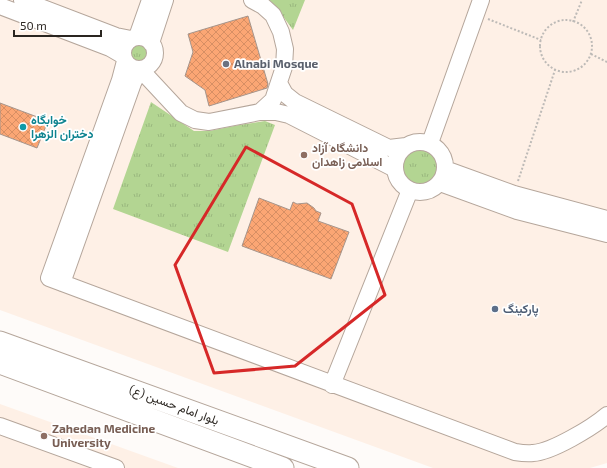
<svg xmlns="http://www.w3.org/2000/svg" width="607" height="468" font-family="'Exo 2',Vazirmatn,sans-serif">
<style>
.built{fill:#fef0e6}
.grass{fill:url(#grass-tufts)}
.building{fill:url(#building-cross-hatch);stroke:#a5958c}
.lines{fill:none;stroke-linecap:round;stroke-linejoin:round}
.minor-casing{stroke:#b5a69b;stroke-width:18}
.major-casing{stroke:#b5a69b;stroke-width:23}
.path{stroke:#bdbab7;stroke-width:2;stroke-dasharray:2 2;stroke-linecap:butt}
.minor{stroke:#fff;stroke-width:16}
.major{stroke:#fff;stroke-width:21}
.marked{fill:none;stroke:#d62828;stroke-width:3;stroke-linejoin:round}
.worship-dot{fill:#6b7280;stroke:#fff;stroke-width:1.5}
.culture-dot{fill:#0f9aa8;stroke:#fff;stroke-width:1.5}
.education-dot{fill:#8d6e63;stroke:#fff;stroke-width:1.5}
.service-dot{fill:#5c6f8a;stroke:#fff;stroke-width:1.5}
.labels{text-anchor:middle;stroke-width:3.5;stroke-linejoin:round;paint-order:stroke}
.worship-label{font-size:12px;font-weight:bold;fill:#5b616d;stroke:#fff;text-anchor:start}
.culture-label{font-size:12px;font-weight:bold;fill:#0d838f;stroke:#fff;text-anchor:start}
.education-label{font-size:12px;font-weight:bold;fill:#785e54;stroke:#fff;text-anchor:start}
.service-label{font-size:12px;font-weight:bold;fill:#4e5e75;stroke:#fff;text-anchor:start}
.street-label{font-size:12px;fill:#2a2520;stroke:#fff}
</style>
<defs>
<pattern id="grass-tufts" width="24" height="20" patternUnits="userSpaceOnUse"><rect width="24" height="20" fill="#b3d592"/><path d="M3 7l-1-3M5 7V3M7 7l1-3M15 17l-1-3M17 17v-4M19 17l1-3" fill="none" stroke="#9ab77e"/></pattern>
<pattern id="building-cross-hatch" width="8" height="8" patternUnits="userSpaceOnUse"><rect width="8" height="8" fill="#fba674"/><path d="M0 0l8 8M0 8l8-8" fill="none" stroke="#d78f64"/></pattern>
</defs>
<rect width="100%" height="100%" fill="#fefbf9"/>
<!-- built -->
<path class="built" d="M0 0H607V463L590 468H433L0 310Z
M0 404 178 468H0Z"/>
<!-- grass -->
<path class="grass" d="M265 0H305L293 30 279 11Z
M127 53a12 12 0 1 1 24 0a12 12 0 1 1-24 0Z
M151 102 194 131H209L239 125 265 121 275 125 228 252 113 209Z
M402 167a18 18 0 1 1 36 0a18 18 0 1 1-36 0Z"/>
<!-- building -->
<path class="building" d="M248 16 268 84 267 88 209 106 205 90 185 76 193 52 188 34Z
M0 103 48 121 37 148 0 134Z
M259 198 290 210 293 202 297 204 307 203 314 208 316 211 321 213 318 221 349 232 331 279 242 246Z"/>
<g class="lines">
<defs>
<path id="minor" d="M22 0 116 36 131 39
M0 6 110 48 122 55
M123 53a16 16 0 1 1 32 0a16 16 0 1 1-32 0Z
M137 37 150 0
M151 43 165 0
M125 61 120 80 49 278 515 452C521 453 527 454 533 453 552 452 593 427 607 415
M279 83 285 94 295 102 389 148 406 146
M260 112H276L289 115 395 169
M395 167a25 25 0 1 1 50 0a25 25 0 1 1-50 0Z
M430 143 481 0
M445 169 514 194 607 219
M440 183 517 211 607 234
M62 283 133 83 140 69 181 113 195 120 209 122 260 112 273 100 284 67 285 49 281 32 273 15 263 6 252 0
M332 385 410 190
M0 426 116 468"/>
<path id="major" d="M0 342 348 468
M0 363 283 468"/>
</defs>
<!-- minor casing -->
<use href="#minor" class="minor-casing"/>
<!-- major casing -->
<use href="#major" class="major-casing"/>
<!-- path -->
<path class="path" d="M488 19 541 40
M540 46a26 26 0 1 1 52 0a26 26 0 1 1-52 0Z
M573 22 582 0
M591 54 607 62
M518 181 555 70"/>
<!-- minor -->
<use href="#minor" class="minor"/>
<!-- major -->
<use href="#major" class="major"/>
</g>
<!-- marked area -->
<path class="marked" d="M246 147 352 204 385 295 295 366 214 373 175 265Z"/>
<!-- markers -->
<circle class="worship-dot" cx="226" cy="64" r="4"/>
<circle class="culture-dot" cx="23" cy="127" r="4"/>
<g class="education-dot">
<circle cx="304" cy="155" r="4"/>
<circle cx="44" cy="436" r="4"/>
</g>
<circle class="service-dot" cx="495" cy="309" r="4"/>
<g class="labels">
<!-- worship labels -->
<g class="worship-label">
<text x="234" y="68">Alnabi Mosque</text>
</g>
<!-- culture labels -->
<g class="culture-label">
<text x="31" y="124">خوابگاه<tspan x="31" dy="14">دختران الزهرا</tspan></text>
</g>
<!-- education labels -->
<g class="education-label">
<text x="312" y="152">دانشگاه آزاد<tspan x="312" dy="14">اسلامی زاهدان</tspan></text>
<text x="52" y="433">Zahedan Medicine<tspan x="52" dy="14">University</tspan></text>
</g>
<!-- service labels -->
<g class="service-label">
<text x="503" y="313">پارکینگ</text>
</g>
<!-- street labels -->
<g class="street-label">
<text transform="translate(174 405) rotate(20)" y="4">بلوار امام حسین (ع)</text>
</g>
</g>
<!-- scale -->
<path d="M14 30v6h87v-6" fill="none" stroke="#2a2520" stroke-width="2"/>
<text x="20" y="30" font-size="12" fill="#2a2520" stroke="#ffffff" stroke-width="3" paint-order="stroke">50 m</text>
</svg>
